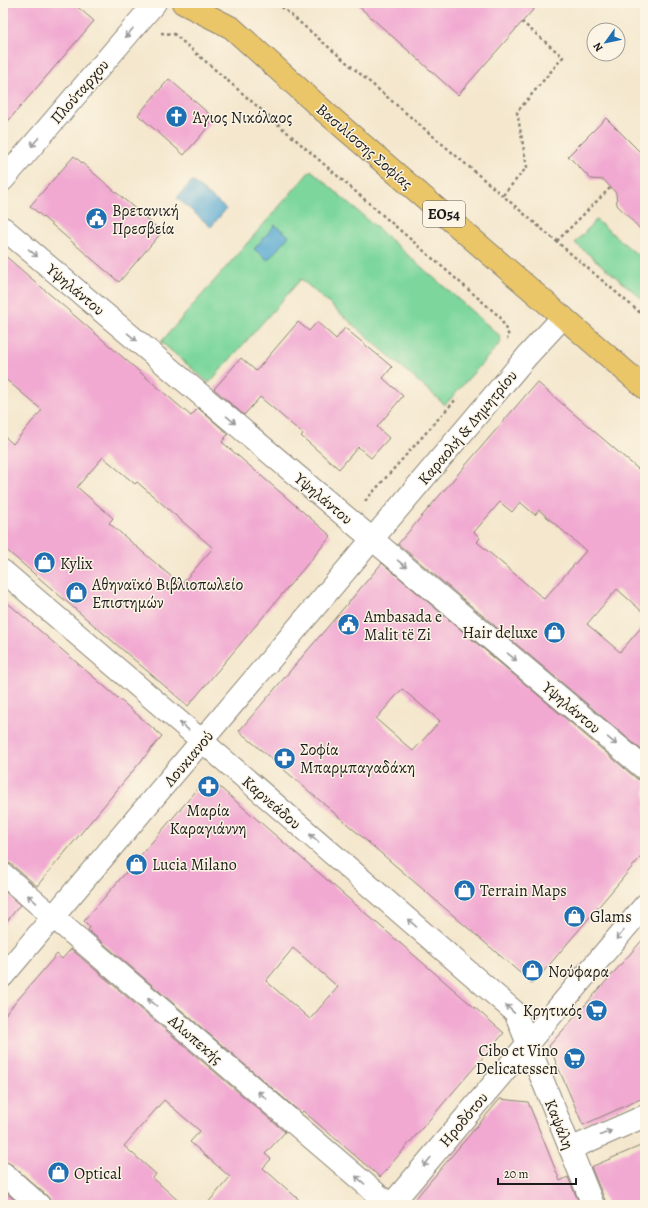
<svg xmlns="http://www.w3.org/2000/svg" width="648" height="1208" font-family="Alegreya,serif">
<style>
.green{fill:#7dd79d;stroke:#4c7a5c}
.water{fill:#56a9d2;stroke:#396277}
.building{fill:#f1a9d1;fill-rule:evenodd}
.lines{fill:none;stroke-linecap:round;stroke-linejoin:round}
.minor-casing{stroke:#888274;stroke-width:24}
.major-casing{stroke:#888274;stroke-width:24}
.path{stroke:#888274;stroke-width:2.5;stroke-dasharray:3 3;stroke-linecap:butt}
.minor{stroke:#fff;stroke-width:22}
.major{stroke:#ebc669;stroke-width:22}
.oneway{stroke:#999}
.labels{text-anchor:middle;stroke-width:3;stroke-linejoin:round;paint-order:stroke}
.shield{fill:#fcf5e5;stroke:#5f5d58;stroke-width:1}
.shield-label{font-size:15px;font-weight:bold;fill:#1c1c1c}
.street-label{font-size:16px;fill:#1c1c1c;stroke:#fcf5e5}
.poi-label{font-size:16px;fill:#1c1c1c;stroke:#fcf5e5;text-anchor:start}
</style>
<rect width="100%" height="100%" fill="#fcf5e5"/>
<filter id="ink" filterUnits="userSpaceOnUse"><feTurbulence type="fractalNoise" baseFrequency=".025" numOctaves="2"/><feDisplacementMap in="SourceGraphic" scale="8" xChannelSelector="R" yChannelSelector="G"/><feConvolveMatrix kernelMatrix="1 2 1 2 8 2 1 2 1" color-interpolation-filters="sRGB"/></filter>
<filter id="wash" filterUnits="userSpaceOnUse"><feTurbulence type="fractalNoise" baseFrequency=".012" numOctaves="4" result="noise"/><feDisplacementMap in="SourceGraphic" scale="16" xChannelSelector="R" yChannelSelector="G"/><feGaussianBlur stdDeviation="0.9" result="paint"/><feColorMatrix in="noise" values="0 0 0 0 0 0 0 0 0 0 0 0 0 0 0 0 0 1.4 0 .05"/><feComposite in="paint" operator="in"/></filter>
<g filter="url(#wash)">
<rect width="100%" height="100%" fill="#f4e7cd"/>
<!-- green -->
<path class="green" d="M311 170 500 336 501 342 445 405 301 279 209 383 161 342Z
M596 220 645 261V301L575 243Z"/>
<!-- water -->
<path class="water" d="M192 181 226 209 211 227 177 198Z
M275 225 289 236 268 260 254 249Z"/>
<g id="blocks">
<!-- building -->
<path class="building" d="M3 3H73L94 21 3 127Z
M355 3H539L458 95Z
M169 79 215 119 184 155 138 115Z
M606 118 645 157V234L617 205 616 193 604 180 591 179 568 156Z
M74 156 162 232 119 282 30 206Z
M3 254 191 416 198 408 228 434 222 442 331 536 188 706 3 547V435L13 444 42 410 3 377ZM103 457 135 484 137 482 213 548 181 585 109 523 113 518 77 487Z
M298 322 309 331 317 322 336 339 345 328 392 367 383 378 403 396 377 427 389 438 371 458 358 447 339 469 301 436 303 434 260 397 244 415 214 389 241 358 256 371Z
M537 382 645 475V614L617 589 587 624 620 652 645 623V753L398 544ZM500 502 512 512 520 502 535 515 539 510 586 551 544 599 477 542 480 538 474 532Z
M382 563 637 779 645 781V852L533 984 239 731ZM402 689 440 721 413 751 376 719Z
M3 599 162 736 37 886 11 864 3 862Z
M208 777 504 1033 380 1177 303 1111 301 1113 88 930 90 927 84 921ZM293 948 338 987 310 1019 266 981Z
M3 890 20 905 3 926Z
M645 937V1097L583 1125 549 1046Z
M71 949 285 1132 265 1154 271 1159 263 1168 305 1205H206L230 1177 190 1142 200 1131 164 1100 124 1146 156 1174 153 1178 183 1205H51V1201L47 1196 11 1164 3 1161V1017L57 954 62 959Z
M500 1099 528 1102 560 1181 568 1177 580 1205H410Z
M645 1144V1205H605V1200L591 1167Z
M3 1190 20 1205H3Z"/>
</g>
</g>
<g filter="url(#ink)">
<use href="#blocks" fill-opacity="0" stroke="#888274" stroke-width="1"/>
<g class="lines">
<defs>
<path id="minor" d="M3 180 155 3
M3 228 645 769
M3 571 202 741 515 1012 593 1205
M3 874 390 1205
M3 976 528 355 563 317
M570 1149 645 1116
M3 1173 39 1205
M391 1205 645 905"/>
<path id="major" d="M183 3 232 28 325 112 645 388"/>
</defs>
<!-- minor casing -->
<use href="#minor" class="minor-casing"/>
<!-- major casing -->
<use href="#major" class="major-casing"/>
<!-- path -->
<path class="path" d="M277 3 645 317
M161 33 174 34 500 317 509 336 507 339
M643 155 645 152
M503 195 527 167 517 112 563 57 522 22
M557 241 611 187
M365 501 457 398"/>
<!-- minor -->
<use href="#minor" class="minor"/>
<!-- major -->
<use href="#major" class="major"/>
</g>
<!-- one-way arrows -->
<defs><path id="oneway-shaft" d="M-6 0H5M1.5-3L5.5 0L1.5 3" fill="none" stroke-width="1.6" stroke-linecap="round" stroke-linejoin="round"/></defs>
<g class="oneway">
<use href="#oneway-shaft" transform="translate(129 33) rotate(131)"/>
<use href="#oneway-shaft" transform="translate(35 142) rotate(131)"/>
<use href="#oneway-shaft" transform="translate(33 253) rotate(40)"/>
<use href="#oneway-shaft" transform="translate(132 337) rotate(40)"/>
<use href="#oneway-shaft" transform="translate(231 420) rotate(40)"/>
<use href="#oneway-shaft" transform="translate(402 564) rotate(40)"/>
<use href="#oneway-shaft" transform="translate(512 657) rotate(40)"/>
<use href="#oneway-shaft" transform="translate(184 726) rotate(-140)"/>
<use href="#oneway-shaft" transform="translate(612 741) rotate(40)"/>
<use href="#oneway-shaft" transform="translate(314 838) rotate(-139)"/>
<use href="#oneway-shaft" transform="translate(32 899) rotate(-139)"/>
<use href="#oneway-shaft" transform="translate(412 923) rotate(-139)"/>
<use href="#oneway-shaft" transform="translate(620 935) rotate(130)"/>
<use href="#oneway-shaft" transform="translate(152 1002) rotate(-139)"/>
<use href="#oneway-shaft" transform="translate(510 1009) rotate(-137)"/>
<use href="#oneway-shaft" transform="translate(262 1095) rotate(-139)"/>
<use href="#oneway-shaft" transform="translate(606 1133) rotate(-23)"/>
<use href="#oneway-shaft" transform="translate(427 1162) rotate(130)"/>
<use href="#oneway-shaft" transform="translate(360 1180) rotate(-139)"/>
</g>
</g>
<!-- icons -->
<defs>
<symbol id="church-disc" viewBox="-11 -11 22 22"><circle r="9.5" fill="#1f6fb2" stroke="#fcf5e5"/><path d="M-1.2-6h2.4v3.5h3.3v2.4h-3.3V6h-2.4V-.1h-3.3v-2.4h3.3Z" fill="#fff"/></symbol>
<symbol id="civic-disc" viewBox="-11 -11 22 22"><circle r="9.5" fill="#1f6fb2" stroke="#fcf5e5"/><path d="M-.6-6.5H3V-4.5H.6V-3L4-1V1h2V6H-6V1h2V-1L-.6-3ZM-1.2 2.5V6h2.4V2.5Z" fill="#fff"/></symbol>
<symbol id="shop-disc" viewBox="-11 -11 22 22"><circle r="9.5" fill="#1f6fb2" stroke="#fcf5e5"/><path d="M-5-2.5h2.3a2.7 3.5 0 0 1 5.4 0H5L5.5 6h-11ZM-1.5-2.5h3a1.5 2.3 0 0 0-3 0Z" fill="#fff"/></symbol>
<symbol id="pharmacy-disc" viewBox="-11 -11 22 22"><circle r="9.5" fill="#1f6fb2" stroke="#fcf5e5"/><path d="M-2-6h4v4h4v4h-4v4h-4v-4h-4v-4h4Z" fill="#fff"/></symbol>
<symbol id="supermarket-disc" viewBox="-11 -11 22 22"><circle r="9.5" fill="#1f6fb2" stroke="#fcf5e5"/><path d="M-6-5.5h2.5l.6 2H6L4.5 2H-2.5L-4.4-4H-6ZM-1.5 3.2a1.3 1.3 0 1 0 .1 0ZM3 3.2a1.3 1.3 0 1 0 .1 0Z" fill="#fff"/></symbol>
</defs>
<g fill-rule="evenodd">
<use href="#church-disc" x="164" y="104" width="25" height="25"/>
<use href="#civic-disc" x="84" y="206" width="25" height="25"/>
<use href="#shop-disc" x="32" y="550" width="25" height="25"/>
<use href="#shop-disc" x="64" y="580" width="25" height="25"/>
<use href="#civic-disc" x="336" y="612" width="25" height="25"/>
<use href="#shop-disc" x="542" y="620" width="25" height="25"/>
<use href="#pharmacy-disc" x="272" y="746" width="25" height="25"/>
<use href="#pharmacy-disc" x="196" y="774" width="25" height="25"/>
<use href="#shop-disc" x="124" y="852" width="25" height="25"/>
<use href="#shop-disc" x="452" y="878" width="25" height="25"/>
<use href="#shop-disc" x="562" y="904" width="25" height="25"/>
<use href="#shop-disc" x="520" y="958" width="25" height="25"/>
<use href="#supermarket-disc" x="584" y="998" width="25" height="25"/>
<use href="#supermarket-disc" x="562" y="1046" width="25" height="25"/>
<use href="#shop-disc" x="46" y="1160" width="25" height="25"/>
</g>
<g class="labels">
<!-- shield labels -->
<rect class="shield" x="423" y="201" width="42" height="26" rx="3"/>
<g class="shield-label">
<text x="444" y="219">ΕΟ54</text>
</g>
<!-- street labels -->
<g class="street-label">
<text transform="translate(79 91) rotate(-49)" y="6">Πλούταρχου</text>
<text transform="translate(365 146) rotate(41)" y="6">Βασιλίσσης Σοφίας</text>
<text transform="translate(76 289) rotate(40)" y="6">Υψηλάντου</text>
<text transform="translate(467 427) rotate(-50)" y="6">Καραολή &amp; Δημητρίου</text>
<text transform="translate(324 498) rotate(40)" y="6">Υψηλάντου</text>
<text transform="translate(572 707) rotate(40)" y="6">Υψηλάντου</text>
<text transform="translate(188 758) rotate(-50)" y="6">Λουκιανού</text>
<text transform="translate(272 802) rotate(41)" y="6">Καρνεάδου</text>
<text transform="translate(196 1039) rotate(41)" y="6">Αλωπεκής</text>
<text transform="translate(463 1119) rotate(-50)" y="6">Ηροδότου</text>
<text transform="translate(560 1124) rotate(68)" y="6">Καψάλη</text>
</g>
<!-- poi labels -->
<g class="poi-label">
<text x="192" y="123">Άγιος Νικόλαος</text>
<text x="112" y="216">Βρετανική<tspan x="112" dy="18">Πρεσβεία</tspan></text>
<text x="60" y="569">Kylix</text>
<text x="92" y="590">Αθηναϊκό Βιβλιοπωλείο<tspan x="92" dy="18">Επιστημών</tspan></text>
<text x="364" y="622">Ambasada e<tspan x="364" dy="18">Malit të Zi</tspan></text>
<text x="538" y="638" text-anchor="end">Hair deluxe</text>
<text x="300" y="755">Σοφία<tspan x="300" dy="18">Μπαρμπαγαδάκη</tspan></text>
<text x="208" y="816" text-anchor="middle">Μαρία<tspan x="208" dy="18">Καραγιάννη</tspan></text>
<text x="152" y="870">Lucia Milano</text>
<text x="480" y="896">Terrain Maps</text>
<text x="590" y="922">Glams</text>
<text x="548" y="977">Νούφαρα</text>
<text x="582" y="1016" text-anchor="end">Κρητικός</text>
<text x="558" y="1056" text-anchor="end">Cibo et Vino<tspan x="558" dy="18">Delicatessen</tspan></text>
<text x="74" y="1179">Optical</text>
</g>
</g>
<!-- margin -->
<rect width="648" height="1208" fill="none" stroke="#fcf5e5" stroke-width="16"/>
<!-- north arrow -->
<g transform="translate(606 42) rotate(237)"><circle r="19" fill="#fcf5e5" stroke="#a29e95"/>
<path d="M0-3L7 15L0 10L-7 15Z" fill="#1f6fb2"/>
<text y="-6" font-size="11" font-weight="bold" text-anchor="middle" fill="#1c1c1c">N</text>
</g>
<!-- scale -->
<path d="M498 1178v6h78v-6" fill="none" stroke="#1c1c1c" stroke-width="2"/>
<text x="504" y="1178" font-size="12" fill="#1c1c1c" stroke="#fcf5e5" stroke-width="3" paint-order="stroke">20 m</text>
</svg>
